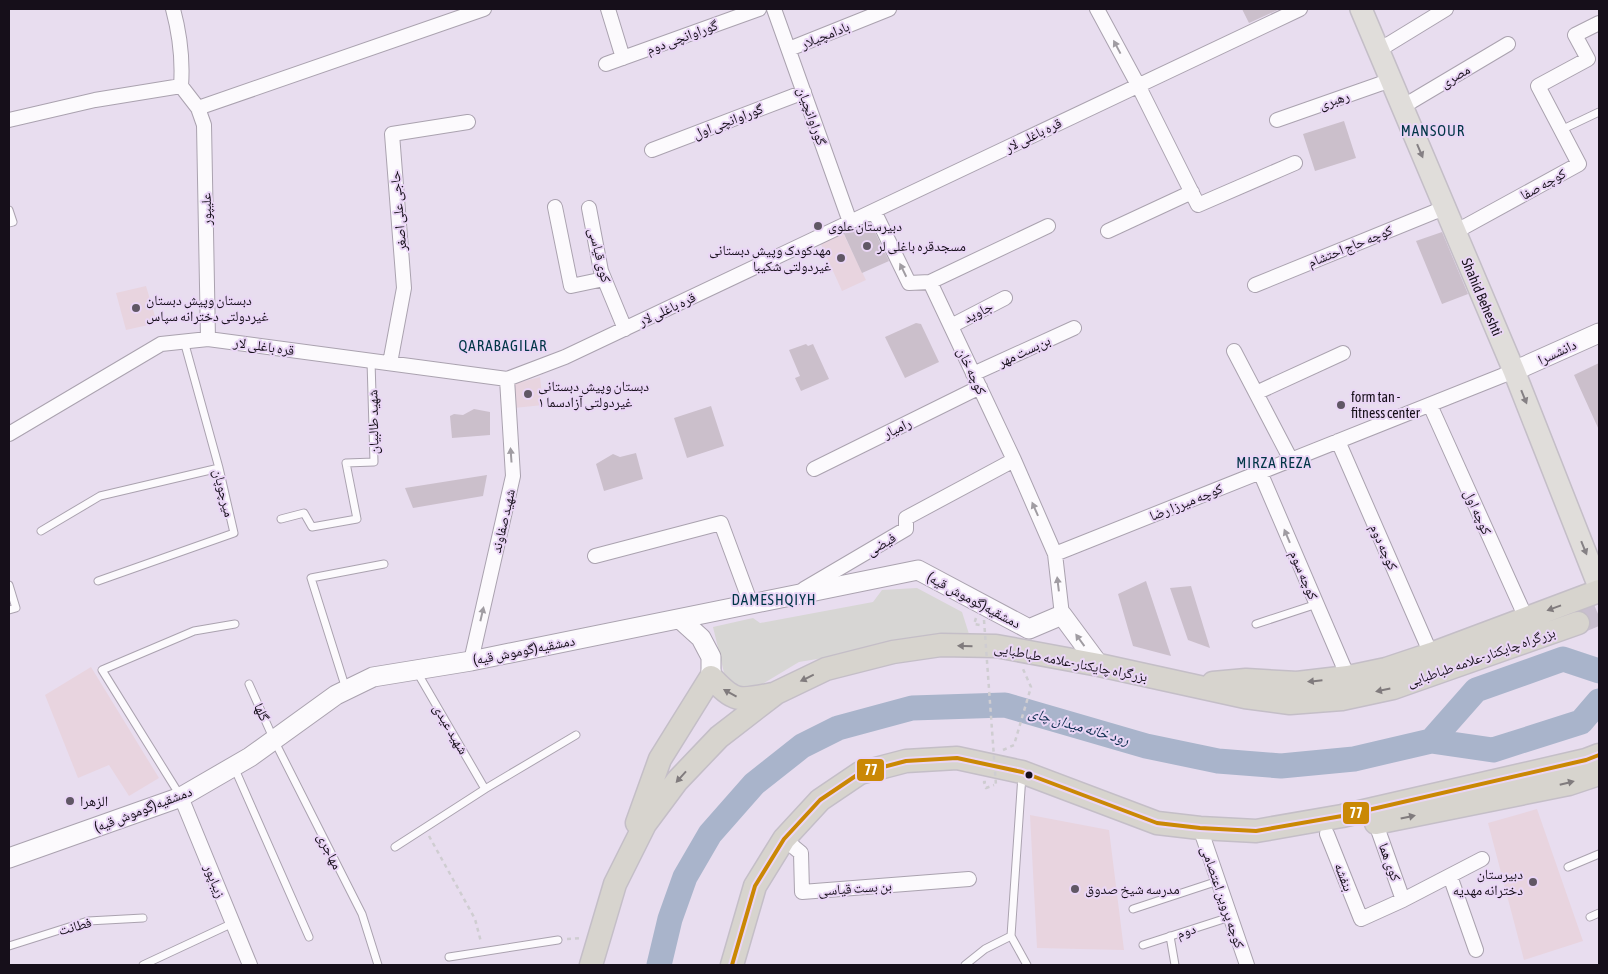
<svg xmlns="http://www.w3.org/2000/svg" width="1608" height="974" font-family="'Asap Condensed','Noto Naskh Arabic',sans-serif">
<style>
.education{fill:#e8d4df}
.green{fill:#d7d6d4}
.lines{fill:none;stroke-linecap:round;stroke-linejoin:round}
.river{stroke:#a9b4cb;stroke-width:25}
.building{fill:#cbbfcb}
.trunk-tunnel{stroke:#c8becf;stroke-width:22;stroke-dasharray:22 11;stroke-linecap:butt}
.service-casing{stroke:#aaa2af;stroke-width:9}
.minor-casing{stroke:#aaa2af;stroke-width:16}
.secondary-casing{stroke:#aaa2af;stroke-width:21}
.primary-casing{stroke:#c4bec7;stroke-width:24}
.trunk-casing{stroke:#c4bec7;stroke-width:25}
.path{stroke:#cfcdd1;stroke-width:2.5;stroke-dasharray:4 4;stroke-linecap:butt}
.service{stroke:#fcfafd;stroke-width:7}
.minor{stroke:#fcfafd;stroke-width:14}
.secondary{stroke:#fcfafd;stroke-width:19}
.primary{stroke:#e0ddda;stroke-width:21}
.trunk{stroke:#d7d4ce;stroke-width:22}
.path-bridge{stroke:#cfcdd1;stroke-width:2.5;stroke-dasharray:4 4;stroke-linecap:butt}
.bus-1-casing{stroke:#ead6f6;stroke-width:8}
.bus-1{stroke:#ca8805;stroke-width:4}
.oneway{fill:#a09ca2}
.oneway2{fill:#858084}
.oneway3{fill:#807b7d}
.poi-dot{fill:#605765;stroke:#ead6f6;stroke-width:2}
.bus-dot{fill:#160f1a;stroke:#ead6f6;stroke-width:2}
.labels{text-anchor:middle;stroke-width:4;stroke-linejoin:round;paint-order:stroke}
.street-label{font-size:14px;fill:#160f1a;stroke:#ead6f6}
.poi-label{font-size:14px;fill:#160f1a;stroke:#ead6f6;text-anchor:start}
.neighbourhood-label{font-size:15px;letter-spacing:1px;fill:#003546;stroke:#ead6f6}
.water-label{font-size:15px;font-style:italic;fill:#0b2b4d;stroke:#ead6f6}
.line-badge{stroke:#ead6f6;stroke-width:2}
.badge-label{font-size:14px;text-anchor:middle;font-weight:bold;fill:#fff}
</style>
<rect width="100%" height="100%" fill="#e8ddef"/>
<!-- education -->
<path class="education" d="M843 233 866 280 842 291 820 242Z
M146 286 157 323 126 330 116 293Z
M540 377 543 405 514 408 513 384Z
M91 667 159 778 129 796 109 765 78 778 45 695Z
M1537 809 1583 941 1524 960 1488 823Z
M1030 815 1109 830 1124 950 1037 948Z"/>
<!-- green -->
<path class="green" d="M917 588 962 612 969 634 799 662 751 691 726 681 713 627 753 618 760 623 873 602 882 590Z"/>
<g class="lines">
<!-- river -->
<path class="river" d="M1431 741 1493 750 1581 722 1599 701
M659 965 670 919 685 877 710 834 754 784 802 746 838 728 912 708 1005 705 1146 746 1218 761 1281 766 1354 759 1431 741 1476 690 1563 659 1599 671"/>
</g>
<!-- building -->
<path class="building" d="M1242 9H1280L1249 23Z
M1344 121 1356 158 1315 171 1303 134Z
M870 222 889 261 862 273 844 234Z
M1442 232 1468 294 1442 304 1416 241Z
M916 323 921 324 939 362 905 378 885 337Z
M806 344 808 346 813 344 829 379 801 391 795 378 800 376 789 350Z
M1599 363V430L1574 375Z
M711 406 724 446 687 458 674 418Z
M474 409 490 412V435L452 438 450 416 454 414 463 415Z
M636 453 643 479 604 491 596 464 613 454 620 457Z
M487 475 483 496 413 508 405 488Z
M1146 581 1171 656 1133 646 1118 594Z
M1191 586 1210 648 1188 640 1170 588Z"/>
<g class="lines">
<!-- trunk-tunnel -->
<path class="trunk-tunnel" d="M1578 623 1599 614"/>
<defs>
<path id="service" d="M1561 130 1599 112
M9 210 13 222 9 223
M281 519 304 513 312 527 357 519 346 463 374 462 371 361
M41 531 100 496 219 468
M98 581 234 533 219 468 184 341
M9 585 16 608 9 610
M1256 624 1317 604
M417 672 485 789
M249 684 274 740 362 914 378 965
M346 689 311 578 384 564
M234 767 309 937
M181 797 102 670 194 631 235 624
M395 847 485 789 576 735
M1568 867 1599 854
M1133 909 1218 881
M1590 917 1599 913
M1011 936 1027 965
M1170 936 1175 965
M1143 945 1230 917
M9 946 88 921 143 918
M449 957 558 940
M143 965 233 923
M965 965 985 949 1011 936 1022 775"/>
<path id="minor" d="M173 9C180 35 183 59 181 86L198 108 204 125 208 339
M608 9 623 58
M774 9 850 222
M1097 9 1138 85 1198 205 1295 163
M789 49 889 9
M1379 50 1446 9
M606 64 759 9
M1402 107 1508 44
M198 108 484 9
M9 120 95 100 181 86
M1277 120 1391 80
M652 150 804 92
M555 207 571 286 604 279
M589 208 601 271 625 329
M874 211 909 283 930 282 1014 460 1055 554 1062 615
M1108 231 1192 192
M1455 232 1579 164 1538 86 1588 59 1575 35 1599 23
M930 282 1048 226
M1255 285 1444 208
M951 326 1005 298
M1234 351 1291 460
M390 363 404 288 392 134 468 122
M973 374 1074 328
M1256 393 1343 353
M1430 405 1526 618
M9 434 161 344 208 339 507 379 565 357 1300 9
M1338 441 1431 654
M814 469 980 387
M1260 472 1348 677
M1055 554 1514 371
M595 556 721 523 751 604
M804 589 906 529V518L1014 460
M471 661 513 476 507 379
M181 797 250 965
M1376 824 1403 900
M1200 828 1247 965
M1327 834 1361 919 1403 900 1482 859
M784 839 801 853 802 892 969 879
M1450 876 1476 950"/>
<path id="secondary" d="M1514 371 1599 333
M680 619 701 638 711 657V677
M9 858 181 797 250 757 336 695 373 677 471 661 918 570 1029 629 1062 615 1099 665"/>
<path id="primary" d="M1361 9 1514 371 1599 587"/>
<path id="trunk" d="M1213 683 1246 680 1297 683 1348 677 1386 669 1431 654 1599 591
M637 823 660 759 711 677C735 703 739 701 773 694
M1376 823 1569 784 1599 774
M591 965 615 884 645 824 677 781 719 737 776 693 826 669 893 652 941 645 996 646 1099 665 1245 697 1290 703 1342 699 1393 688 1578 623
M732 965 755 886 784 839 820 800 860 773 906 761 957 758 1022 772 1157 823 1200 828 1256 831 1342 816 1586 760 1599 755"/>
</defs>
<!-- service casing -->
<use href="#service" class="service-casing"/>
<!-- minor casing -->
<use href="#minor" class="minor-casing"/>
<!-- secondary casing -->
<use href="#secondary" class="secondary-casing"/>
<!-- primary casing -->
<use href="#primary" class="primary-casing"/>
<!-- trunk casing -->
<use href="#trunk" class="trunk-casing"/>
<!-- path -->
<path class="path" d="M976 618 974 624 980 625 979 628
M1003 750 1014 745 1031 687 1023 669
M986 782H984L986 788 994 785
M429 836 475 919 481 942
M567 939 581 938"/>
<!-- service -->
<use href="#service" class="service"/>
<!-- minor -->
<use href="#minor" class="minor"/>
<!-- secondary -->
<use href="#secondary" class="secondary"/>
<!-- primary -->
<use href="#primary" class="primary"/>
<!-- trunk -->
<use href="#trunk" class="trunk"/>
<!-- path-bridge -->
<path class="path-bridge" d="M984 620 996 785"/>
<defs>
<path id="bus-1" d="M732 965 755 886 784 839 820 800 860 773 906 761 957 758 1022 772 1157 823 1200 828 1256 831 1342 816 1586 760 1599 755"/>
</defs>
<!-- bus-1 casing -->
<use href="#bus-1" class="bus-1-casing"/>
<!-- bus-1 -->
<use href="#bus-1" class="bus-1"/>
</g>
<!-- one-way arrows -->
<defs><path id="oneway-solid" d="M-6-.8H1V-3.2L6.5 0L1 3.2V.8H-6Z" transform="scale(1.25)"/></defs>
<g class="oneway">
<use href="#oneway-solid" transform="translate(1117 47) rotate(-118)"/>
<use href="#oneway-solid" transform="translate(903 270) rotate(-116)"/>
<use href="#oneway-solid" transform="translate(511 455) rotate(-94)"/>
<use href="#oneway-solid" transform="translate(1035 509) rotate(-114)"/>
<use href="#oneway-solid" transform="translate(1287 536) rotate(-113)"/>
<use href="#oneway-solid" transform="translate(1058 584) rotate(-97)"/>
<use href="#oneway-solid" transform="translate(482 614) rotate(-77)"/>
<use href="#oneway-solid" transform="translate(1080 640) rotate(-126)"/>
</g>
<g class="oneway2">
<use href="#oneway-solid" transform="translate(1420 151) rotate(67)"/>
<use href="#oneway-solid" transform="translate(1524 397) rotate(68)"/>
<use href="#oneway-solid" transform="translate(1584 548) rotate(68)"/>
</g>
<g class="oneway3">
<use href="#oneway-solid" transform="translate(1554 608) rotate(160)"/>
<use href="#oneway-solid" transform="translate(965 646) rotate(-179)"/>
<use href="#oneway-solid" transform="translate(807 678) rotate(154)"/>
<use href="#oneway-solid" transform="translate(1315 681) rotate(174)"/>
<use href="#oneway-solid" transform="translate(1383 690) rotate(168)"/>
<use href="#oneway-solid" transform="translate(730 693) rotate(-151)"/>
<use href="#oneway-solid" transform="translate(681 777) rotate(132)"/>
<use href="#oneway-solid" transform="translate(1567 783) rotate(-14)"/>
<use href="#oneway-solid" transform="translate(1408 817) rotate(-12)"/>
</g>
<!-- markers -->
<g class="poi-dot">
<circle cx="818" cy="226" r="5"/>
<circle cx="867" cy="246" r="5"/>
<circle cx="841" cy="258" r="5"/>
<circle cx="136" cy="308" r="5"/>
<circle cx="528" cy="394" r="5"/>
<circle cx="1341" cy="405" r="5"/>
<circle cx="70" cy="801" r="5"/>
<circle cx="1533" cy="882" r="5"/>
<circle cx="1075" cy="889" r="5"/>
</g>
<circle class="bus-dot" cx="1029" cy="775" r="4.5"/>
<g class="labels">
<!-- street labels -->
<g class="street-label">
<text transform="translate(825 35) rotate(-22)" y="5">بادامچیلار</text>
<text transform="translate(682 37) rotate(-20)" y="5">گوراوانچی دوم</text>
<text transform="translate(1455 76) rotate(-31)" y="5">مصری</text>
<text transform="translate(1334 100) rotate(-19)" y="5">رهبری</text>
<text transform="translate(812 116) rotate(70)" y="5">گوراوانچیان</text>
<text transform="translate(728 121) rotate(-21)" y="5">گوراوانچی اول</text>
<text transform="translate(1033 135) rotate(-26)" y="5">قره باغلی لار</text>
<text transform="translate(1543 184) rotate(-29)" y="5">کوچه صفا</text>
<text transform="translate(206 209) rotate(-91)" y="5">علیپور</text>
<text transform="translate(398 211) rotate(-95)" y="5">حاجی علی اصغر</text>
<text transform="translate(1350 246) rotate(-22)" y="5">کوچه حاج احتشام</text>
<text transform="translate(600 255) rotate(76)" y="5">کوی قیاسی</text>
<text transform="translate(1482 297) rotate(67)" y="5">Shahid Beheshti</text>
<text transform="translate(667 309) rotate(-25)" y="5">قره باغلی لار</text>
<text transform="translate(978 312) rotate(-27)" y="5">جاوید</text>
<text transform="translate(264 346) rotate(8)" y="5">قره باغلی لار</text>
<text transform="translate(1024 351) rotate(-25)" y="5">بن‌بست مهر</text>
<text transform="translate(1557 352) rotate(-25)" y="5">دانشسرا</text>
<text transform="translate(972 371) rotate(65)" y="5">کوچه خان</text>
<text transform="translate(373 422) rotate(-91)" y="5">شهید طالبیان</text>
<text transform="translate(897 428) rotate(-26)" y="5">رامیار</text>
<text transform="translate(224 493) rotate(76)" y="5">میرچوپان</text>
<text transform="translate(1186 502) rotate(-22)" y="5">کوچه میرزا رضا</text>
<text transform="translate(1478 512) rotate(66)" y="5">کوچه اول</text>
<text transform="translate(503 521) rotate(-77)" y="5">شهید صفاوند</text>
<text transform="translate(881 544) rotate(-30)" y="5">فیضی</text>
<text transform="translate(1384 547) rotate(66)" y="5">کوچه دوم</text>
<text transform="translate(1304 575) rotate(67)" y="5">کوچه سوم</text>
<text transform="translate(974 600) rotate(28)" y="5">دمشقیه(گوموش قیه)</text>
<text transform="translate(524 650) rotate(-11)" y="5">دمشقیه(گوموش قیه)</text>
<text transform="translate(1481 657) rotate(-19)" y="5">بزرگراه چایکنار-علامه طباطبایی</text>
<text transform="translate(1071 662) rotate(11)" y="5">بزرگراه چایکنار-علامه طباطبایی</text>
<text transform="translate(262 712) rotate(66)" y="5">گلها</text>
<text transform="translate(451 729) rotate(60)" y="5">شهید عیدی</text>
<text transform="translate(143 809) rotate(-21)" y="5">دمشقیه(گوموش قیه)</text>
<text transform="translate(330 851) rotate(64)" y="5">مهاجری</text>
<text transform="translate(1390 862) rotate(70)" y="5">کوی هما</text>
<text transform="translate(1344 877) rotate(69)" y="5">بنفشه</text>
<text transform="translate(215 881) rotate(68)" y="5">زیباپور</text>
<text transform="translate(855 888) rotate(-4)" y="5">بن بست قیاسی</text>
<text transform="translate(1223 897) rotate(71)" y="5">کوچه پروین اعتصامی</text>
<text transform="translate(75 926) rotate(-15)" y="5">فطانت</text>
<text transform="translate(1186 931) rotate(-18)" y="5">دوم</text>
</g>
<!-- poi labels -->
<g class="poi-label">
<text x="828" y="231">دبیرستان علوی</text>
<text x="877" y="251">مسجدقره باغلی لر</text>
<text x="831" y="255" text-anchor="end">مهدکودک وپیش دبستانی<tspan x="831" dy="16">غیردولتی شکیبا</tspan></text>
<text x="146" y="305">دبستان وپیش دبستان<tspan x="146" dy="16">غیردولتی دخترانه سپاس</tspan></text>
<text x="538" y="391">دبستان وپیش دبستانی<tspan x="538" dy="16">غیردولتی آزادسما ۱</tspan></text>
<text x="1351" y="402">form tan -<tspan x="1351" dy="16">fitness center</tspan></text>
<text x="80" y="806">الزهرا</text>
<text x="1523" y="879" text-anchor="end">دبیرستان<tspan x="1523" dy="16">دخترانه مهدیه</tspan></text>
<text x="1085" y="894">مدرسه شیخ صدوق</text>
</g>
<!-- neighbourhood labels -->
<g class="neighbourhood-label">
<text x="1433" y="136">MANSOUR</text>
<text x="503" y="351">QARABAGILAR</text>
<text x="1274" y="468">MIRZA REZA</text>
<text x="774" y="605">DAMESHQIYH</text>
</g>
<!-- water labels -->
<g class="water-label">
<text transform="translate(1079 726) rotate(16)" y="5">رود خانه میدان چای</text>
</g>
</g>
<g class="line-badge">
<rect x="856" y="758" width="29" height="24" rx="5" fill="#ca8805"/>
<rect x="1342" y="801" width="28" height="24" rx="5" fill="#ca8805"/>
</g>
<g class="badge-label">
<text x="871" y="775">77</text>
<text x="1356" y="818">77</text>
</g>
<!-- border -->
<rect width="1608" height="974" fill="none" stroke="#160f1a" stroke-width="20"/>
</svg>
